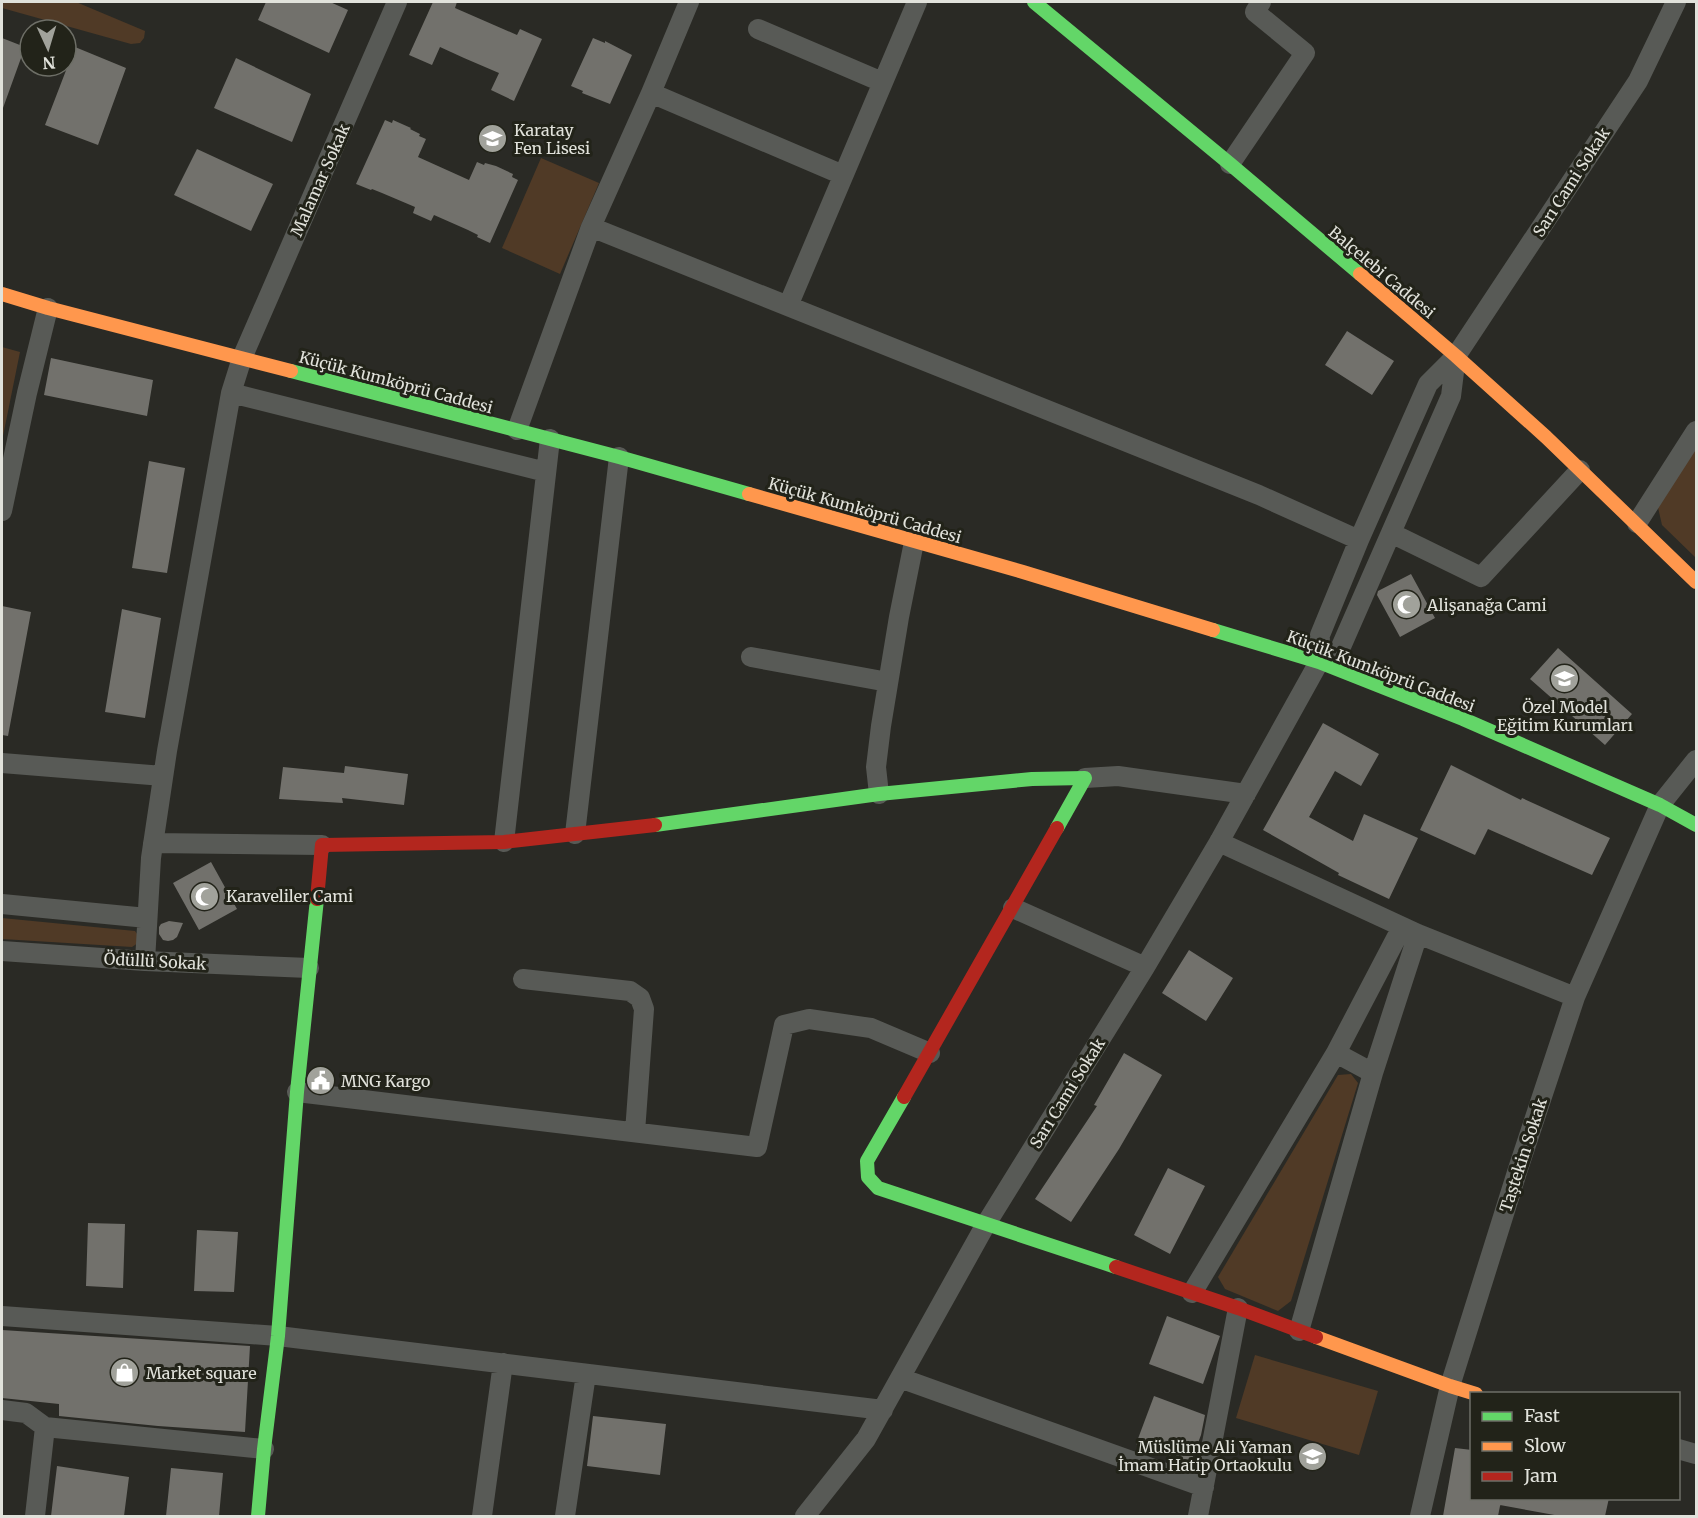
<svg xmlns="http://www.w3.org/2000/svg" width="1698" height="1518" font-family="Merriweather,serif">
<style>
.green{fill:#503a26}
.building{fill:#72716c}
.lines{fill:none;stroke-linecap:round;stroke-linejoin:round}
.street{stroke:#585a56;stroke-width:20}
.fast{stroke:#63d668;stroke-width:14}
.slow{stroke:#ff974d;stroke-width:14}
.jam{stroke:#b3261e;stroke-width:14}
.labels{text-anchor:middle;stroke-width:6;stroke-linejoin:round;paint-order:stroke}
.poi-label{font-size:16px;fill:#e1e2db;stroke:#222319;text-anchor:start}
.street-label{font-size:16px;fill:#e1e2db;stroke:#222319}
</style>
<rect width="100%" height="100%" fill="#2a2a25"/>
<!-- green -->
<path class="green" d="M2 2H76L145 31 144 38 140 43 131 44 2 8Z
M541 158 599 183 560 274 502 248Z
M2 347 20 352 2 441Z
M1696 443V558L1662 525 1657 503Z
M2 918 135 931 140 938 138 943 132 947 2 939Z
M1351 1074 1358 1083 1291 1301 1278 1311 1225 1289 1218 1277 1338 1075Z
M1255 1355 1378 1391 1359 1455 1236 1418Z"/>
<!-- building -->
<path class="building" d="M266 2H330L348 10 329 53 258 20Z
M433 2H457L455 8 517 35 520 29 542 39 514 101 491 90 499 73 464 58 440 47 432 65 409 55Z
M2 38 25 47 3 108H2Z
M593 38 605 43V41L632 55 610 104 582 93 583 91 571 86Z
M75 47 126 68 98 145 45 125Z
M236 58 311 94 292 142 214 108Z
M385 120 392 123 393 120 411 128 410 129 420 134 419 136 426 139 418 157 469 180 477 162 484 165 485 163 496 166 513 174 512 177 518 180 490 243 477 237 478 235 468 230 434 215 431 221 413 213 415 207 382 193 372 189 371 190 356 184Z
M197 149 273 184 251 231 174 195Z
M1347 331 1394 361 1372 395 1325 365Z
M51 358 153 380 147 416 44 395Z
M149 461 185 468 167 573 132 568Z
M1411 574 1435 618 1400 637 1377 595 1378 591Z
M2 606 31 612 8 736 2 735Z
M122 609 161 618 145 718 105 712Z
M1558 648 1632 714 1605 745 1530 679Z
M1323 723 1379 754 1361 786 1335 771 1309 817 1353 841 1364 814 1418 838 1389 899 1338 875 1339 873 1263 830Z
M1451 765 1521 800 1522 798 1610 838 1592 875 1488 829 1475 855 1420 830Z
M345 766 408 774 404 805 342 798 343 803 279 799 283 767 344 773Z
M211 862 237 909 199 930 173 883Z
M169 921 183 923 177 937 173 940 168 941 163 940 159 934V927L161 924Z
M1189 950 1233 978 1206 1021 1162 993Z
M1124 1053 1162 1075 1119 1149 1071 1222 1035 1199 1097 1106 1094 1105Z
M1168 1168 1205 1186 1170 1254 1134 1235Z
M88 1223 125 1224 123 1288 86 1286Z
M197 1230 238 1232 234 1292 194 1291Z
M1167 1316 1220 1336 1203 1384 1149 1364Z
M2 1330 250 1346 245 1432 158 1426 59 1416V1404L2 1398Z
M1154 1396 1205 1415 1201 1435 1190 1464 1136 1444Z
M593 1416 666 1424 660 1475 587 1466Z
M1455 1448 1472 1450V1498H1609L1605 1516H1560L1500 1505 1501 1501 1498 1516H1443Z
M57 1466 129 1477 124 1516H51Z
M171 1468 223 1473 219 1516H166Z"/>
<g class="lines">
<!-- street -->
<path class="street" d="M758 29 882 82
M651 93 843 175
M1230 164 1305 53 1255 12 1261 2
M591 227 1259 495 1359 540
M788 306 917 2
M231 393 546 472
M517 430 591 227 651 93 689 2
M2 511 27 393 48 308
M1637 523 1696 431
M1391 533 1481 577 1580 470
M751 657 888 682
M1319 662 1340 649 1451 396 1456 356
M2 763 163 776
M1085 778 1118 776 1246 794
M879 794 876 767 881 726 899 617 914 542
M575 834 619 457
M504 842 550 439
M1219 842 1418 934 1575 997
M153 843 322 845
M2 904 147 918
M1013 908 1145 967
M2 951 145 961 309 968
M145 961 151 858 167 751 231 393 242 358 397 2
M523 979 630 991 640 998 644 1009 635 1132
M1336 1053 1373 1073
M297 1092 757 1147 784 1025 809 1019 871 1028 930 1053
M1192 1293 1336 1053 1402 927
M2 1316 278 1336 883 1410
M1299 1331 1373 1073 1418 934
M900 1378 1204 1487
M2 1410 26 1413 45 1427
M1678 1449 1696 1454
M35 1516 45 1427 264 1449
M482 1516 503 1363
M565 1516 586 1374
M805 1516 866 1439 986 1224 1145 967 1219 842 1319 662 1320 635 1359 540 1428 384 1456 356 1638 81 1676 2
M1198 1516 1238 1308
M1420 1516 1450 1386 1518 1169 1575 997 1660 805 1696 760"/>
<!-- fast -->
<path class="fast" d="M1034 2 1230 164 1360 274
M291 371 619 457 749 494
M1213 630 1319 662 1463 719 1660 805 1696 825
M655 825 879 794 1032 779 1085 778 1057 828
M904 1097 867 1161 868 1177 878 1188 1116 1267
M258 1516 264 1449 278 1336 297 1092 317 899"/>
<!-- slow -->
<path class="slow" d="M1360 274 1456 356 1546 437 1696 582
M2 294 48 308 291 371
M749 494 1023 572 1213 630
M1316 1337 1450 1386 1476 1394"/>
<!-- jam -->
<path class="jam" d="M317 899 322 845 504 842 655 825
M904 1097 1057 828
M1116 1267 1238 1308 1316 1337"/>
</g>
<!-- icons -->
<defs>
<symbol id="school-disc" viewBox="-11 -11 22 22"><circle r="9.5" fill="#a1a29b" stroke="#222319"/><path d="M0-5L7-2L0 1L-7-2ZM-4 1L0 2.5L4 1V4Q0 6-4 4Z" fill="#fff"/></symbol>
<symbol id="mosque-disc" viewBox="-11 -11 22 22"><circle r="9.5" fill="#a1a29b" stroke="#222319"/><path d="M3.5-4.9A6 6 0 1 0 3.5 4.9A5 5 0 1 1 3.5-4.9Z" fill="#fff"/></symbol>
<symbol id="civic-disc" viewBox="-11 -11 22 22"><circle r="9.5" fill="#a1a29b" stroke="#222319"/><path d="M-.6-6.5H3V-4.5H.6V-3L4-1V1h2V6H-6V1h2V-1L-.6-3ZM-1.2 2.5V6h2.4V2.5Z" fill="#fff"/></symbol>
<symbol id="shop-disc" viewBox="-11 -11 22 22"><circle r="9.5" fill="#a1a29b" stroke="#222319"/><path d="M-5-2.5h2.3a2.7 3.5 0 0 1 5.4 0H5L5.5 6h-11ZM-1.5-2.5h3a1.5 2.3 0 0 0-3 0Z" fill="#fff"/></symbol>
</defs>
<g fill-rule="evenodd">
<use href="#school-disc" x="476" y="122" width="33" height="33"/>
<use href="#mosque-disc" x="1390" y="588" width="33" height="33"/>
<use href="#school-disc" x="1548" y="662" width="33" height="33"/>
<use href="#mosque-disc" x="188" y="880" width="33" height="33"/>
<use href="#civic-disc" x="304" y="1064" width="33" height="33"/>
<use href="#shop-disc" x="108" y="1356" width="33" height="33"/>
<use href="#school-disc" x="1296" y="1440" width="33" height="33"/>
</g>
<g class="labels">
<!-- poi labels -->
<g class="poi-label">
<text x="514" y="136">Karatay<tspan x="514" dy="18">Fen Lisesi</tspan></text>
<text x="1427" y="611">Alişanağa Cami</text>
<text x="1565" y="713" text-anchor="middle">Özel Model<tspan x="1565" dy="18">Eğitim Kurumları</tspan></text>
<text x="226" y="902">Karaveliler Cami</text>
<text x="341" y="1087">MNG Kargo</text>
<text x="146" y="1379">Market square</text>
<text x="1292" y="1453" text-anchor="end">Müslüme Ali Yaman<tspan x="1292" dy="18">İmam Hatip Ortaokulu</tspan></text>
</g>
<!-- street labels -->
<g class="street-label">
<text transform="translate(320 180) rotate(-66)" y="6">Malamar Sokak</text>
<text transform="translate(1571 182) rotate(-57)" y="6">Sarı Cami Sokak</text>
<text transform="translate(1382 272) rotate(40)" y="6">Balçelebi Caddesi</text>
<text transform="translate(396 382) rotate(15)" y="6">Küçük Kumköprü Caddesi</text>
<text transform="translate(865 510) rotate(16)" y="6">Küçük Kumköprü Caddesi</text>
<text transform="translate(1381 671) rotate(21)" y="6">Küçük Kumköprü Caddesi</text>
<text transform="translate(155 961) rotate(3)" y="6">Ödüllü Sokak</text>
<text transform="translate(1067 1093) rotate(-58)" y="6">Sarı Cami Sokak</text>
<text transform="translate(1523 1155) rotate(-72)" y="6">Taştekin Sokak</text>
</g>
</g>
<!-- border -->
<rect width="1698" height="1518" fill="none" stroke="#e1e2db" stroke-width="6"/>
<!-- legend -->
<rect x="1470" y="1392" width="210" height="108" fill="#222319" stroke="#6e6f67" stroke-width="1.5"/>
<rect x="1482" y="1412" width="30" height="9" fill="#63d668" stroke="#6e6f67" stroke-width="1.5"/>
<text x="1524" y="1422" font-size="18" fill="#e1e2db">Fast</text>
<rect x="1482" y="1442" width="30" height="9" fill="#ff974d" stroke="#6e6f67" stroke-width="1.5"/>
<text x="1524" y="1452" font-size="18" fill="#e1e2db">Slow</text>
<rect x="1482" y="1472" width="30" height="9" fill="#b3261e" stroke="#6e6f67" stroke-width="1.5"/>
<text x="1524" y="1482" font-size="18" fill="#e1e2db">Jam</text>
<!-- north arrow -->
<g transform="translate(48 48) rotate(176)"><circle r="28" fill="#222319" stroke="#6e6f67" stroke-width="1.5"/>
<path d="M0-4.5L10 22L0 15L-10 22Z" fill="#a1a29b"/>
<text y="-9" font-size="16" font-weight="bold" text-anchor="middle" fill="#e1e2db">N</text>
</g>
</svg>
